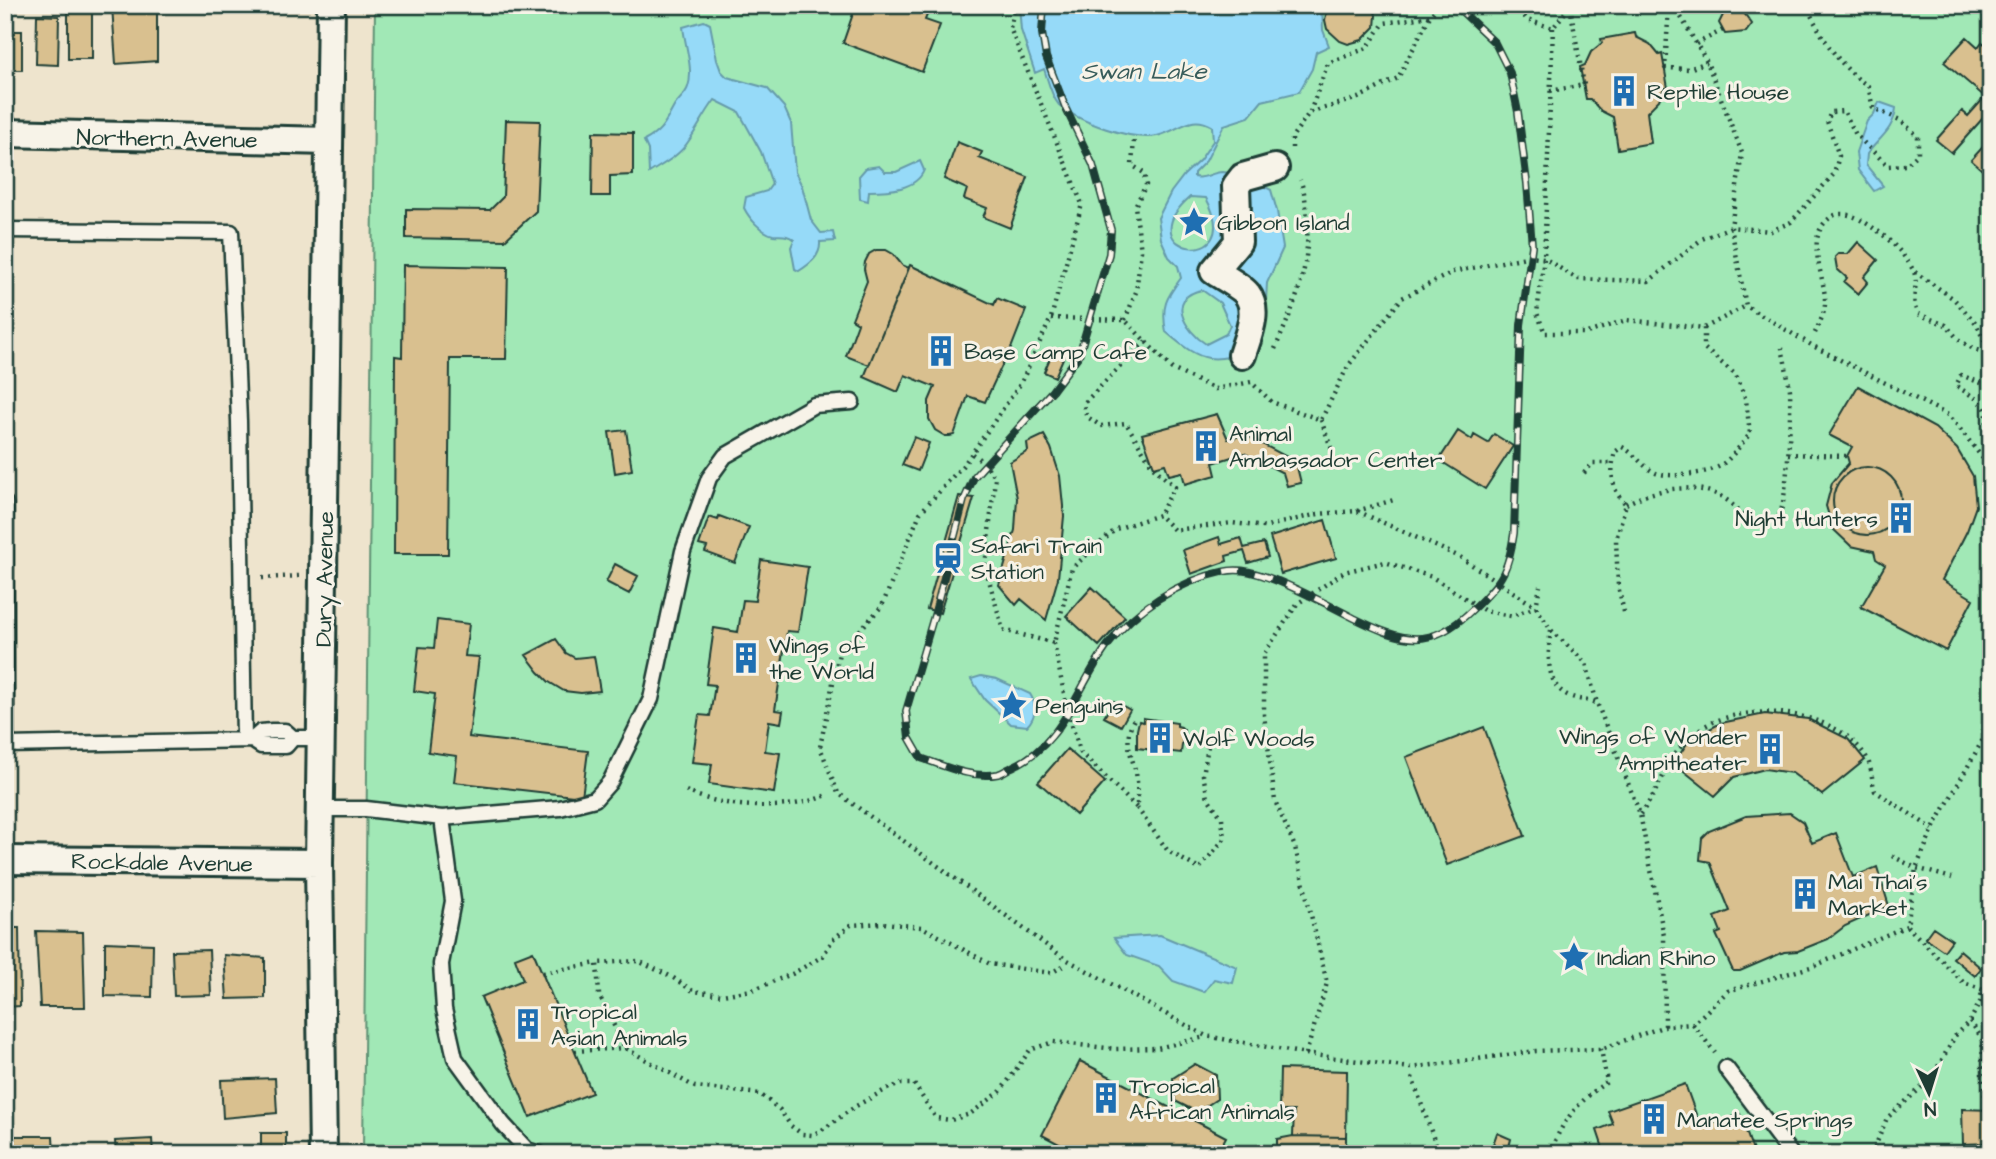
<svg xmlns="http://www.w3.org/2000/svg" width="1996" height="1159" font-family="'Architects Daughter',sans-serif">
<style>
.green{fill:#a1e8b6;stroke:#609275;stroke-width:2}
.water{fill:#96daf8;stroke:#669baa;stroke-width:2;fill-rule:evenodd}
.building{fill:#d9c08f;stroke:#1f3d34;stroke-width:2}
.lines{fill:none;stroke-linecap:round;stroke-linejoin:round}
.lane-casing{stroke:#1f3d34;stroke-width:19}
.street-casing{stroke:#1f3d34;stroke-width:32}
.path{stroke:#1f3d34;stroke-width:4.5;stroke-dasharray:2 5;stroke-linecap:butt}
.lane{stroke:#f7f3e8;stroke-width:14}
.street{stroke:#f7f3e8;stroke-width:26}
.rail-casing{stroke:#1f3d34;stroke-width:8}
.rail{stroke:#f7f3e8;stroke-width:5;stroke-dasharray:16;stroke-linecap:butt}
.labels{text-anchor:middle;stroke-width:6;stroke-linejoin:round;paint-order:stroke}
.poi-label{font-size:23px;fill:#1f3d34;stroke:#f7f3e8;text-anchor:start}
.street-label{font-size:23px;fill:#1f3d34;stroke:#f7f3e8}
.water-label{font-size:24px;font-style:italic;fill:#375c5b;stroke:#f7f3e8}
</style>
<rect width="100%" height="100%" fill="#eee4cd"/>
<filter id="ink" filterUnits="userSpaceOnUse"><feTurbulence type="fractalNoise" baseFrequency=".0143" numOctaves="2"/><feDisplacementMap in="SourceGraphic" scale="14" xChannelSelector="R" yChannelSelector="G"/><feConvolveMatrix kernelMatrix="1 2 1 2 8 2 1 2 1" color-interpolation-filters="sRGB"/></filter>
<g filter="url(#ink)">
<!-- green -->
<path class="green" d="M375 5H1991V1154H363Z"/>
<!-- water -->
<path class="water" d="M1019 5H1322L1323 30 1329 46 1316 52 1312 69 1299 92 1262 101 1249 117 1224 125 1206 161 1194 173V177C1204 180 1212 172 1222 172 1238 173 1257 183 1271 190L1277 211 1283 248 1267 283 1264 336 1258 348C1212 364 1203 364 1166 332 1161 306 1166 298 1181 278L1178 266 1169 257 1161 239 1158 218 1171 192 1184 175 1200 160 1213 141 1212 126C1190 113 1180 131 1157 136 1132 141 1079 122 1059 105 1051 96 1048 80 1044 69L1035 73 1021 30ZM1190 197 1206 198C1248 274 1125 254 1190 197ZM1202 290 1220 303 1230 325 1226 334 1206 344C1185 331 1165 297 1202 290Z
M704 21 710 24 717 60 721 71 727 77 767 88 784 107 791 123 795 172 802 186 811 220 821 233 833 232 835 241 820 242C821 256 810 264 799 271L795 269 791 247 794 240C787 234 782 236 773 235 761 232 749 218 744 208L746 197 767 191 772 184 761 152 739 112 715 100C705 113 698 128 688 142 679 156 663 164 649 173L648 150 644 141C663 131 665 122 675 105 679 99 686 94 688 87 694 70 685 45 683 27Z
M1879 102 1896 108C1894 130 1879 138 1867 154L1866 165 1883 186 1874 191 1858 170 1856 152 1867 121 1874 114Z
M920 161 924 170C916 190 888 191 869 191L868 201 860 199 859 176 866 168 879 166 885 172H896Z
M981 676 997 679 1030 694C1037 705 1036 717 1027 726L1011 724 985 700 971 679Z
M1160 935 1237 967 1233 983 1214 979 1204 992 1173 981 1159 966 1127 955 1114 938Z"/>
<!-- building -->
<path class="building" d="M856 5H931L925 20 940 25 922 72 843 43Z
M1328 5H1373L1376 15 1375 27 1362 40 1348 44 1340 41 1327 29 1325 20Z
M1728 5H1738L1752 24 1746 32 1725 34 1719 23Z
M68 6H92V59H68Z
M112 6 157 7V61L116 64Z
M37 15 59 16 58 65 36 64Z
M5 31H22V70H5Z
M1635 33 1636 37 1650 44 1659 55 1662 54 1668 88H1664L1659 100 1647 112 1651 143 1618 149 1613 117 1601 111 1590 99H1586L1580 67 1585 65 1591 52 1602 43 1601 39Z
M1967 37 1978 47 1982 42 1991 49V109L1952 153 1936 140 1962 111 1968 116 1985 97 1944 62Z
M506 120 540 121 536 211 505 240 406 238V209L490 210 503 197Z
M593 132 633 133V175L610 176V196H592Z
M1991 138V178L1971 160Z
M957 142 982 152 979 158 1028 177 1010 228 983 217 987 208 964 199 967 189 944 179Z
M1858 242 1878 260 1864 277 1868 282 1858 294 1844 282 1847 278 1837 269 1835 257 1838 254H1848Z
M876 250H886L893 254 902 265 909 268 869 365 846 356 858 323 852 319 867 281 864 269 865 262 869 254Z
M403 265 508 267 506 359H450L448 554H394L395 356 402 357Z
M910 265 994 305 997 298 1026 310 1010 351H1007L1005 359 985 402 968 396 954 435 950 436H945L935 430 929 419V401L935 387 905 375 898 392 864 377Z
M1053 351 1064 356 1055 377 1044 372Z
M1858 386 1935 428 1957 449 1973 476 1976 506 1967 531 1942 580 1973 599 1946 651 1861 607 1885 565 1876 559 1874 551 1851 546 1833 529 1826 506 1832 483 1849 463 1847 456 1852 447 1829 435Z
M1217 414 1228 439 1245 435 1287 457 1297 467 1301 483 1287 486 1283 473 1244 453 1213 463 1216 475 1185 484 1182 472 1169 475 1165 464 1154 467 1142 434Z
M626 430 632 470 615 473 609 432Z
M1458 431 1472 440 1474 435 1488 443 1494 434 1513 446 1485 489 1439 460Z
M1044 435 1051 448 1060 476 1064 516 1058 578 1046 620 1021 599 1016 605 999 585 1015 530 1017 498 1010 462 1028 451 1027 443Z
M914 437 929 443 918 471 902 465Z
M1833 501a34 34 0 1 1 68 0a34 34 0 1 1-68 0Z
M959 496 974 498 940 613 927 609Z
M719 516 749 527 735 563 705 552 707 547 699 545 709 517 718 520Z
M1325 520 1336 558 1281 574 1270 537Z
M1219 537 1221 544 1241 538 1244 548 1264 543 1268 557 1248 563 1244 551 1226 556 1227 561 1191 574 1183 550Z
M761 560 808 567 798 632 787 631 775 710 783 711 781 723 769 721 765 751 780 753 774 793 709 784 712 764 692 762 699 715 710 716 715 685 706 684 714 628 738 632 743 600 755 601Z
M615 564 638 576 629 594 606 582Z
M1092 587 1125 617 1099 646 1066 616Z
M437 620 469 624 465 656 479 657 469 737 588 751 582 797 454 782 457 756 428 752 435 694 414 691 419 647 434 648Z
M556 639 566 653 575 658 594 656 600 691 581 693 564 691 549 682 539 672 526 655Z
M1114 701 1130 710 1121 726 1104 717Z
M1765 714 1808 719 1848 739 1865 760 1822 795 1792 773 1765 769 1734 777 1715 796 1674 763 1690 739 1721 723Z
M1143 718 1177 723V726L1181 727 1184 730 1181 753 1137 748V730L1139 721 1143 722Z
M1484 727 1525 836 1447 865 1406 757Z
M1067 749 1105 782 1076 815 1038 782Z
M1790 813 1803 822 1812 843 1836 833 1853 877 1877 867 1889 906 1845 926 1828 939 1798 951 1784 952 1740 971H1733L1716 934 1721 932 1715 917 1730 911 1710 862 1700 860 1702 838 1709 831 1746 816Z
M1933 927 1952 940 1944 951 1925 938Z
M5 928H19L20 1006 5 1007Z
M36 931 83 932 85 1007H40Z
M105 942 153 944 152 997 105 996Z
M209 950 211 995 174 996 172 951Z
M1960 950 1981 968 1975 976 1953 958Z
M533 951 592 1093 530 1117 481 997 523 980 515 958Z
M224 955 265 958V998L227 999Z
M1080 1061 1226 1137 1217 1154H1078L1042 1135Z
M1195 1064 1216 1075 1217 1099 1197 1112 1175 1101 1173 1078Z
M1280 1069 1347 1071 1346 1137 1293 1136 1294 1111H1279Z
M275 1078 277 1113 223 1118 221 1080Z
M1685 1084 1701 1128 1740 1114 1754 1154H1605L1597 1130 1613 1124 1608 1111Z
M1962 1109 1991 1110V1143L1963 1144Z
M261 1133H286V1154H261Z
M1497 1133 1511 1139 1509 1147 1512 1154H1480L1492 1147Z
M5 1136H53L54 1154H5Z
M1293 1136 1346 1137V1154H1277V1139Z
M152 1139 153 1154H116L115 1141Z"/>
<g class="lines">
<defs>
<path id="lane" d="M5 230 231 232 239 421 244 740
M5 503 6 745 252 740 261 746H286L293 738
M252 740 261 732 272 731H285L293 738H321
M321 809H366L442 818 560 808 595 799 610 782 651 699 683 551 709 478 725 456 814 405 852 402
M442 818 453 901 441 964 444 1009 455 1058 503 1124 527 1150 540 1154
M1726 1068 1791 1154"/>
<path id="street" d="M5 133 329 141
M1242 355C1247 338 1260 311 1247 294 1242 287 1223 277 1214 271L1238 242 1236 186 1243 177 1275 168
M5 860 319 863
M323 1154 319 863 331 5"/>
</defs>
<!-- lane casing -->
<use href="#lane" class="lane-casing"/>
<!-- street casing -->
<use href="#street" class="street-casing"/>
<!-- path -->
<path class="path" d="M1015 5 1010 28 1082 204 1051 318 1021 383 965 463 920 513 882 606 839 653 820 747 838 793 1064 958 1206 1036 1306 1054 1411 1068 1536 1051 1601 1049 1665 1026 1693 1024 1728 991 1814 966 1907 926 1916 868 1933 829 1991 725
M1516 5 1527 20 1553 28 1570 6
M1669 5 1665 68 1689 69 1707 62
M1674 5 1707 62 1742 153 1731 227 1746 306 1813 346 1950 416 1991 469
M1553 28 1544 258 1537 313 1545 333H1587L1626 320 1704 328 1746 306
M1696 44 1723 30
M1550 91 1584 85 1570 6
M1310 112 1328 63 1367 48 1384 23 1430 16
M1292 148V137L1309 113 1358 98 1398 78 1430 16 1439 5
M1915 272 1954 299 1976 323 1990 354
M1051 318 1125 320 1172 369 1215 389 1251 382 1272 402 1321 420 1348 366 1402 298 1453 272 1531 256 1544 258 1577 279 1649 281 1702 239 1731 227 1771 231 1791 222 1834 174 1839 156 1827 121 1831 112 1844 111 1856 135 1888 166 1906 165 1918 154V136L1900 120 1873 108 1868 86C1839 67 1821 36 1806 5
M1125 320 1136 292 1141 251 1135 206 1146 185 1144 173 1132 165 1134 140
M1815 333C1819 324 1825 313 1825 303 1826 275 1802 238 1831 217 1838 212 1849 214 1857 218 1878 229 1899 246 1912 268 1921 282 1909 299 1918 314L1946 325 1958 339 1973 349 1991 354
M1146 341 1084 403 1086 416 1101 426 1126 423 1153 467 1175 487 1159 515
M1275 349C1294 306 1310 271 1307 223 1306 207 1306 194 1300 180
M1321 420 1333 453
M1985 430C1993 404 1975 398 1956 386L1961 375 1991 387
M972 454 985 463 995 479 985 566 1003 630 1054 643 1072 568 1116 529 1159 515 1174 530 1232 523 1264 527 1318 514 1357 511 1460 557 1536 607 1551 630 1586 663 1597 703 1640 814 1664 936 1665 1026
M1788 454 1847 456
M1584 473 1593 463H1613
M1626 504C1655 488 1700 480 1728 501 1741 511 1745 522 1764 523 1768 523 1775 521 1778 517 1788 506 1791 409 1790 390 1788 376 1785 362 1782 348
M1357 511 1397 499
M262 578 299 576
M1624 612 1618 586 1616 540 1626 504C1611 491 1610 471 1615 452L1622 447C1635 453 1642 467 1656 473 1671 478 1707 474 1720 466 1732 458 1741 444 1750 434L1746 400 1736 375 1704 348V328
M1551 630C1548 649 1545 681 1564 693 1572 699 1587 700 1596 703
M1054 643 1068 714 1081 753 1137 808C1137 797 1138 784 1136 773 1131 753 1123 739 1134 719
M686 791C725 809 788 812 827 795
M1137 808 1168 851 1199 869 1224 839 1222 818 1208 798 1203 775 1208 746 1198 737 1188 738
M1640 814C1661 790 1668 754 1693 734 1736 699 1833 707 1865 755 1872 765 1871 778 1875 791L1933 829
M1892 856 1916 868 1952 878
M1907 926 1964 983 1991 993
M1063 966 1051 973 990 964 922 927 883 923 851 925 833 939 823 956 792 974 752 990 722 995 693 991 672 977 638 961 597 963 599 995 625 1048 695 1087 760 1094 780 1110 791 1126 802 1134 812 1135 822 1130 856 1106 887 1089 901 1084H914L936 1118 951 1120 970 1114 1000 1092 1030 1050 1053 1042 1116 1049 1157 1048 1205 1037
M543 973 597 963
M1970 1021 1983 1040 1982 1074 1987 1109
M1693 1024 1715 1053
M575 1051 625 1048
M1306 1054 1327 983 1295 847 1275 801 1264 715V654L1297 604 1344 572 1385 562 1432 577 1485 611 1511 616 1536 607 1540 586
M1412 1077 1439 1154
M1550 1154C1560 1123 1580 1099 1607 1082L1601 1049
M1872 1154 1887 1118 1931 1079 1957 1033 1970 1021 1980 1002 1982 991"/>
<!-- lane -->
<use href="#lane" class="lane"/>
<!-- street -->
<use href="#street" class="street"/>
<defs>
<path id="rail" d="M1044 5 1042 33 1046 57 1066 109 1093 165 1111 230 1109 254 1079 355 1052 391 974 477 964 500 935 612 906 711 909 737 921 758C944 766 972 779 998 774 1002 773 1008 769 1012 767 1065 743 1076 688 1108 645 1134 610 1179 581 1222 572 1242 567 1259 574 1278 581 1304 592 1329 605 1354 618 1403 642 1430 651 1473 609 1501 582 1508 573 1514 533L1521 325 1532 246 1527 183 1518 112 1510 73 1495 43 1455 5"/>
</defs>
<!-- rail casing -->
<use href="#rail" class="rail-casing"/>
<!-- rail -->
<use href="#rail" class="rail"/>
</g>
</g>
<!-- icons -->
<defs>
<symbol id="building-bare" viewBox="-9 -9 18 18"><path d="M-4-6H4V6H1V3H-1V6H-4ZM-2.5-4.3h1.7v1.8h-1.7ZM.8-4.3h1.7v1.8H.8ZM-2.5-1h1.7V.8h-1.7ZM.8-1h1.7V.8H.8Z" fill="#1f6fb2" stroke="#f7f3e8" stroke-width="2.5" paint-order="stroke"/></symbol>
<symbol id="sight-bare" viewBox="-9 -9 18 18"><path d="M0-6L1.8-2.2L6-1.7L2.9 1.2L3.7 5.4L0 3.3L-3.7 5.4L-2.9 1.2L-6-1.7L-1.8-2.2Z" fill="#1f6fb2" stroke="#f7f3e8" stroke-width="2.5" paint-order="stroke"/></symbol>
<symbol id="station-bare" viewBox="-9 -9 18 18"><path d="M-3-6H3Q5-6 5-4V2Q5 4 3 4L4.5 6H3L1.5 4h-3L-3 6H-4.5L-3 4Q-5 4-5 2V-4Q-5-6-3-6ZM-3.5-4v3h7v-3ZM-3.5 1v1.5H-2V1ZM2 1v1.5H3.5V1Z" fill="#1f6fb2" stroke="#f7f3e8" stroke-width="2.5" paint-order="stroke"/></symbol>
</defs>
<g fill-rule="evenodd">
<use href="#building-bare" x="1602" y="69" width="44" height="44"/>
<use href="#sight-bare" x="1172" y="200" width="44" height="44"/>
<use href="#building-bare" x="919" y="329" width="44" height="44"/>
<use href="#building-bare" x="1184" y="424" width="44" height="44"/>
<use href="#building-bare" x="1879" y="496" width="44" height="44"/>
<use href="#station-bare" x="926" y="536" width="44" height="44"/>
<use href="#building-bare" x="724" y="636" width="44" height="44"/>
<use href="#sight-bare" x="990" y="683" width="44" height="44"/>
<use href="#building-bare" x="1138" y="716" width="44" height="44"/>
<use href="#building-bare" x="1748" y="727" width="44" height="44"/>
<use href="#building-bare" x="1783" y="872" width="44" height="44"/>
<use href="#sight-bare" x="1552" y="935" width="44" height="44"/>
<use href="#building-bare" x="506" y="1002" width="44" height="44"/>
<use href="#building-bare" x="1084" y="1076" width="44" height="44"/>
<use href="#building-bare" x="1632" y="1097" width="44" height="44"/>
</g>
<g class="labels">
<!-- poi labels -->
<g class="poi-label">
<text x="1647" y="99">Reptile House</text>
<text x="1217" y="230">Gibbon Island</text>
<text x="964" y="359">Base Camp Cafe</text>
<text x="1229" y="441">Animal<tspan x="1229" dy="26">Ambassador Center</tspan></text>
<text x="1878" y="526" text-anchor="end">Night Hunters</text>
<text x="971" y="553">Safari Train<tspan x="971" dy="26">Station</tspan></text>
<text x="769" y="653">Wings of<tspan x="769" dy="26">the World</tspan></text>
<text x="1035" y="713">Penguins</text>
<text x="1747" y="744" text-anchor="end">Wings of Wonder<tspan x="1747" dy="26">Ampitheater</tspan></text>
<text x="1183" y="746">Wolf Woods</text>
<text x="1828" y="889">Mai Thai's<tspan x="1828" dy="26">Market</tspan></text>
<text x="1597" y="965">Indian Rhino</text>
<text x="551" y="1019">Tropical<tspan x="551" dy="26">Asian Animals</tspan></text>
<text x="1129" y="1093">Tropical<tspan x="1129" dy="26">African Animals</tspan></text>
<text x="1677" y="1127">Manatee Springs</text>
</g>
<!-- street labels -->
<g class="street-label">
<text transform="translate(167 138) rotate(1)" y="8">Northern Avenue</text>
<text transform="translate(324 579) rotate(-89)" y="8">Dury Avenue</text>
<text transform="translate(162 862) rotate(1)" y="8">Rockdale Avenue</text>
</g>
<!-- water labels -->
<g class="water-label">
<text x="1144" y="79">Swan Lake</text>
</g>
</g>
<!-- margin -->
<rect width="1996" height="1159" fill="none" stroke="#f7f3e8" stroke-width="28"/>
<rect x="14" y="14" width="1968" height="1131" fill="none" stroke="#1f3d34" stroke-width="2.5" filter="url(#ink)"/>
<!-- north arrow -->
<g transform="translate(1929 1093) rotate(176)" stroke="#f7f3e8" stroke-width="5" paint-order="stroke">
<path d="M0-5L12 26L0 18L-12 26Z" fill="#1f3d34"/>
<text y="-10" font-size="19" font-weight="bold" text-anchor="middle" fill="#1f3d34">N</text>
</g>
</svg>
